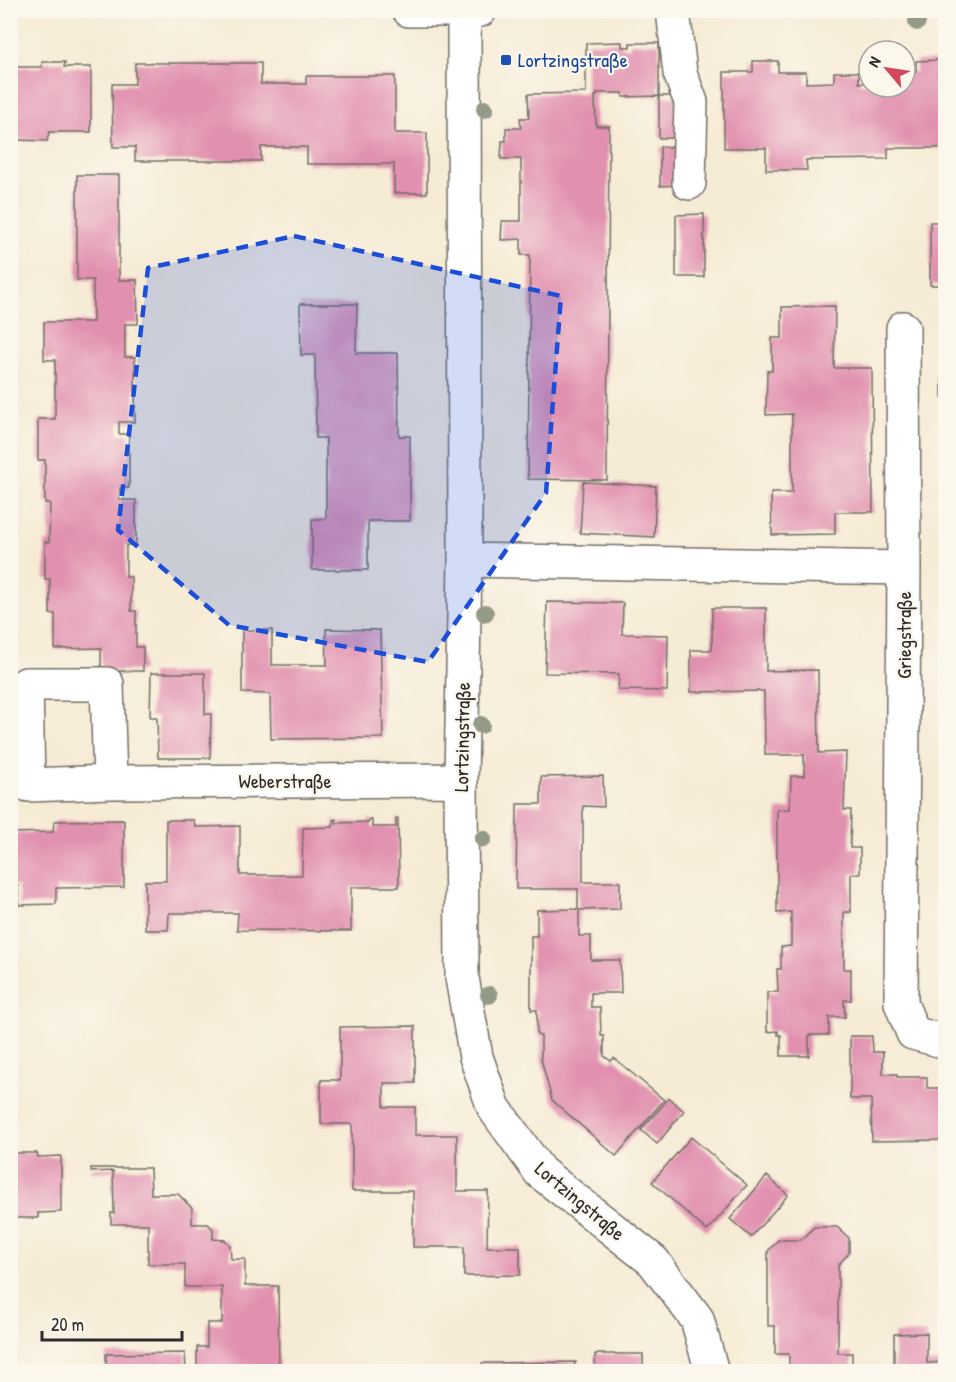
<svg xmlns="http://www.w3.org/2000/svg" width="956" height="1382" font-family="'Patrick Hand',sans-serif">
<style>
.building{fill:#e190af}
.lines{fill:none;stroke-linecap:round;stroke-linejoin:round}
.minor-casing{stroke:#726e66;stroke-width:36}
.minor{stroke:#fff;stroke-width:33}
.tree{fill:#949a88}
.marked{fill:#1d4ed8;fill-opacity:0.2;stroke:#1d4ed8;stroke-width:4.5;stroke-dasharray:12 8;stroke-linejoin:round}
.transit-dot{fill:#1a4fb4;stroke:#fbf7ec;stroke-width:2}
.labels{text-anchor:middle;stroke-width:4.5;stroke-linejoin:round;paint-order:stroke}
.transit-label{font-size:20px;fill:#164399;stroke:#fbf7ec;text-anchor:start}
.street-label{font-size:20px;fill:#2b2b2b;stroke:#fbf7ec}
</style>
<rect width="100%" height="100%" fill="#fbf7ec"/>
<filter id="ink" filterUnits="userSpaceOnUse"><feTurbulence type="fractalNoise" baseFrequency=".0167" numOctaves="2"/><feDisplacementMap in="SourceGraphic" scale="12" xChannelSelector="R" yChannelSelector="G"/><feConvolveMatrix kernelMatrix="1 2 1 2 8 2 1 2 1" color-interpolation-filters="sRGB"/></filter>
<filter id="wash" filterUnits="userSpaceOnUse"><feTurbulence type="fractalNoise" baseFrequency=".008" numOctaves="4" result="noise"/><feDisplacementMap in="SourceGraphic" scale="24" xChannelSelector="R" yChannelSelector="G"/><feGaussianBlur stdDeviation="1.35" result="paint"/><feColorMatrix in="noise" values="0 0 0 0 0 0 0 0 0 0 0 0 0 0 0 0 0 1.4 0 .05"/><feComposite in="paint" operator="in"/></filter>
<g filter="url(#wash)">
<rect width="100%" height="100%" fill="#f6ebd5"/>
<g id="blocks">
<!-- building -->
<path class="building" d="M622 42V47H630V43H659V96H680V138H659V96L623 97V93H597V96H595L596 126H609L607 480 528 479 530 255H521V239L501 240 502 221H521V159H501L502 141H506V128H521L520 118H529L528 94 586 93V43Z
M941 60V71H945V148H888V159L806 160 807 170H766V148H724V72H753V61H778V72H806V83L834 82V72H859V83H869V87H905V72H916V61Z
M42 62H65L64 67H91V132H49L47 141 16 140V67H42Z
M135 63H261V84H306V76H395V133H427V193H394V164H307V147H261V161H135V147H113L112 84H135Z
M660 147H680V185L660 186Z
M77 175H119V280H137L138 324H125V357H135V422H119V434H129V488H120L119 500H136V545H126V577H131V611H136V647H143V671H101V648L55 649V614H50V579H45V542H49L50 503H45V460H38V419H55V360H44V322H93V280H77Z
M704 214V277H676V215Z
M930 222H945V285H930Z
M300 304H357L356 353H398L399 436H410V521H368V570H312V519H326V438H316L315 355H301Z
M835 306 834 368H872L873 512H835V534L772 535 771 493H792V414L766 415 767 371H772V338H782V307Z
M945 354V397H942V355Z
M943 467H945V555H943Z
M583 482 656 486 654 537 580 533Z
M547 602 623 603 622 634 668 635 667 691 618 690 619 674 545 673Z
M712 608H766V671L818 670 819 753 846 752 844 810H851L850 848H860V874H851V912H844V969H851V1000H844L845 1017H829V1035H809V1056H781V1035H778V1031L767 1032V992H778L777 969H781V947L791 946V912L777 913V810L790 809 791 776H804V755H765L764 691 691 692V650H712Z
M326 629 380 630 383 738 271 739 270 694 242 693V630H272V665H327Z
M151 673H205V714H211L210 758H158L157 717H150Z
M603 776 604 807 583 806V882H620V909L579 910V936H591V960H620L621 993H591V1007H600L601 1036H604V1056L611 1061 614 1058 664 1100 616 1156 552 1100 541 1059V1036L537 1035V1010H531V936H537V910L578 909V889H516L517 804H541V777Z
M396 818H398L399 887H351V931L237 930 238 913H169L168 930H145V881H166V820H194L195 827 240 826V875H302L303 828 333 827V820L336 819V823L369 822V819H372V827H396Z
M124 820V887L56 888V904L19 905 18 886H10V833L53 832 54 821Z
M415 1026V1083H384V1107H415V1135H457V1191H488L487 1247H520V1275L464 1276V1247H413V1191H352V1124H321V1080H340V1027Z
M850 1036H872L873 1052H883V1074H897V1077H927V1088H945V1140L872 1141 871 1099H850Z
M669 1098 684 1111 657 1144 641 1130Z
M691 1137 747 1185 707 1231 652 1182Z
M10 1153H37L38 1157 61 1156V1212L38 1213V1218H10Z
M91 1168H150L151 1194H178L192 1208V1224H208L213 1229V1239L225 1240 230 1245 231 1259H245V1286H278L279 1371 197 1370V1347H207V1323H222V1287H185V1264H148V1224H111V1213H114L113 1171 91 1172Z
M767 1176 788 1195 751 1237 730 1219Z
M814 1227H837L849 1238V1253L838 1265V1353H852V1371H789V1354H775V1326H768V1251L778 1240H801Z
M927 1333V1363L945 1362V1371H894V1334Z
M185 1353 186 1371H106V1354Z
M595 1354H643V1371H595Z
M576 1362 574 1365V1371H482V1363Z"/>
</g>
</g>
<g filter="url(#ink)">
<use href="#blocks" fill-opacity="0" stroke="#726e66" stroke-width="1.5"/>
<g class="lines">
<defs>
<path id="minor" d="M409 10H480
M673 10 680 73 691 102 689 183
M464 11 465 560 461 780 462 978 476 1057 494 1108 540 1172 653 1261 697 1319 712 1372
M903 328 904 568
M465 560 904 568 901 1003 913 1033 946 1042
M110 782 107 684H26L28 785 110 782 461 780"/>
</defs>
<!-- minor casing -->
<use href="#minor" class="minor-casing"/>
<!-- minor -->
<use href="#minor" class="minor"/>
</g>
<!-- trees -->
<g class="tree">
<circle cx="917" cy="22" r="9"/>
<circle cx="485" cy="109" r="9"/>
<circle cx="485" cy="613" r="9"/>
<circle cx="481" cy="725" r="9"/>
<circle cx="483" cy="839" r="9"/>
<circle cx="489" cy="995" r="9"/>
</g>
</g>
<!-- marked area -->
<path class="marked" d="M294 236 561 296 546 493 428 662 229 625 118 530 148 268Z"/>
<!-- markers -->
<rect class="transit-dot" x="500" y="54" width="12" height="12" rx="3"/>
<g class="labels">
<!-- transit labels -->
<g class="transit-label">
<text x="518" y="67">Lortzingstraße</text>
</g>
<!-- street labels -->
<g class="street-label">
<text transform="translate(904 635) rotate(-90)" y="7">Griegstraße</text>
<text transform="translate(462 737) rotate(-89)" y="7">Lortzingstraße</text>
<text x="285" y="788">Weberstraße</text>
<text transform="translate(580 1201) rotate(40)" y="7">Lortzingstraße</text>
</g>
</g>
<!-- margin -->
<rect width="956" height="1382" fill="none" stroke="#fbf7ec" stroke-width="36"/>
<!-- north arrow -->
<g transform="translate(887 69) rotate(299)"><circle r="28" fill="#fbf7ec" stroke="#a8a59f" stroke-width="1.5"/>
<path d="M0-4.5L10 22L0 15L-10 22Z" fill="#d1495b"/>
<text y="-9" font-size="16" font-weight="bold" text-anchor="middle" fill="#2b2b2b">N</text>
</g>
<!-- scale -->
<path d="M42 1331v9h140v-9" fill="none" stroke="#2b2b2b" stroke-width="3"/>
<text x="51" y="1331" font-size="18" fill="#2b2b2b" stroke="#fbf7ec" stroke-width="4.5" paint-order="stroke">20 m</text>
</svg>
